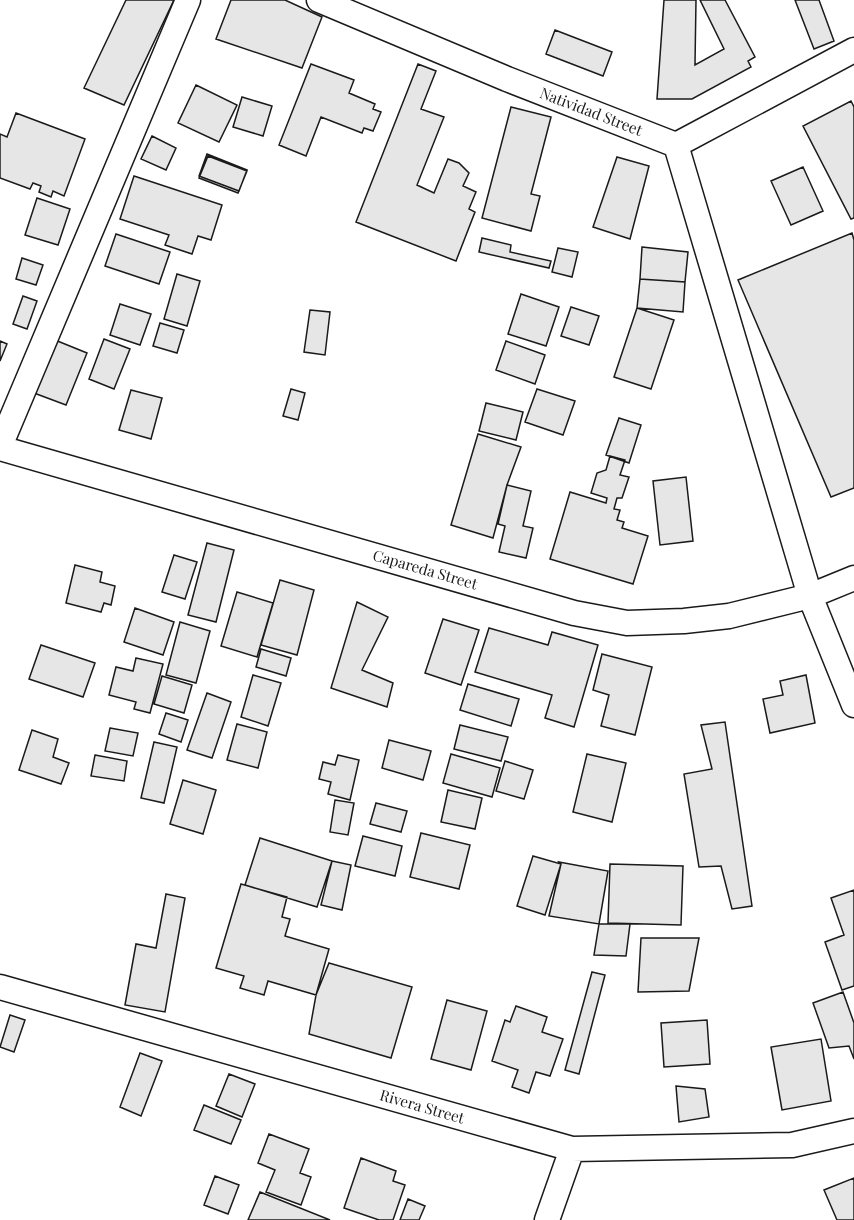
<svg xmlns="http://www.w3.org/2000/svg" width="854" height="1220" font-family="'Playfair Display',serif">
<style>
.building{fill:#e6e6e6;stroke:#1a1a1a;stroke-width:1.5}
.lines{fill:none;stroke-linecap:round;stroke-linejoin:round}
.street-casing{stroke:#1a1a1a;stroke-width:27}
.street{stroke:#fff;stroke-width:24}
.labels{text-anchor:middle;stroke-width:4.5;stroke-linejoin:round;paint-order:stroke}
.street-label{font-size:15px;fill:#1a1a1a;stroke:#fff}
</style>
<rect width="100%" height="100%" fill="#fff"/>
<!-- building -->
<path class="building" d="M126 0H174L124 105 84 88Z
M231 0H285L322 17 302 68 216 39Z
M664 0H696L695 65 724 49 700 0H725L755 57 748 61 751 67 692 99H657Z
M795 0H819L834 41 814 49Z
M555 30 612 52 603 76 546 54Z
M311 64 354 80 349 93 375 104 373 109 381 112 373 131 364 128 362 133 321 117 306 156 279 145Z
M418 64 436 71 421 109 444 117 417 185 434 193 448 159 459 163 469 173 463 186 476 192 469 209 475 212 456 261 356 222Z
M196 85 237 105 219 142 178 123Z
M242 97 272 106 263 136 233 127Z
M851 101 854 107V218L851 219 803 126Z
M511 107 551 117 531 194 540 196 531 231 482 218Z
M16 113 85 139 64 196 53 191 51 197 39 192 41 186 33 183 30 189 0 178V134L7 137Z
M152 136 176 148 166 170 141 159Z
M207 154 247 170 239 191 199 176Z
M208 156 247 171 238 193 199 178Z
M617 157 649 166 630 239 593 227Z
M803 167 823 211 791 225 771 181Z
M134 176 222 205 211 240 198 236 192 254 165 245 169 235 120 219Z
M37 198 70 209 58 245 25 235Z
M852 233 854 240V488L831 497 738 280Z
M116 234 170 252 159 284 105 266Z
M482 238 511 245 510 252 551 261 549 268 479 252Z
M642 247 688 252 685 282 640 279Z
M558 248 578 252 572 277 552 272Z
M22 258 43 265 36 285 16 279Z
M177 274 200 281 187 326 164 319Z
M640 279 685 282 683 312 637 308Z
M521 294 559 307 546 346 508 334Z
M23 296 37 301 27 329 13 324Z
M120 304 151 314 140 345 110 335Z
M571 307 599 316 589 345 561 336Z
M637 308 674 320 651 389 614 377Z
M310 310 330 312 325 355 304 352Z
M160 323 184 330 177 353 153 346Z
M104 339 130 349 114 389 89 379Z
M55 340 87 353 66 405 34 393Z
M0 341 7 344 0 361Z
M506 341 545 355 535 384 496 370Z
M291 389 305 393 298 420 283 416Z
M537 389 575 401 563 435 525 422Z
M131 390 162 398 151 439 119 430Z
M486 403 523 412 516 440 479 431Z
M619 418 641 425 629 463 606 455Z
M478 434 521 447 507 485 493 538 451 525Z
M610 456 625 460 620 475 629 477 622 498H617L614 509 620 510 617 520 624 522 622 528 648 536 633 584 550 559 570 492 606 503 607 498 591 493 597 473 606 470Z
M686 477 693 541 660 545 653 481Z
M507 485 531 491 523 526 533 528 526 558 499 552 505 526 498 524Z
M207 543 234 550 216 622 188 615Z
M174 555 197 562 185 599 162 592Z
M75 565 102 572 100 582 115 586 111 605 104 603 101 612 66 603Z
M280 580 314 590 297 655 261 645Z
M237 592 273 603 257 657 221 646Z
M357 602 388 617 362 670 393 683 387 707 331 688Z
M135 608 174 622 163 655 124 642Z
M443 619 479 630 461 685 425 673Z
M180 622 210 631 196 683 166 675Z
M489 628 548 645 552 632 598 645 574 727 545 718 552 695 475 672Z
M41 645 95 663 83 697 29 679Z
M261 649 291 658 286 676 256 667Z
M602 654 652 667 635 735 601 726 609 695 593 690Z
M136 658 163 664 150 713 134 709 136 702 109 695 116 667 133 671Z
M253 675 281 683 268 726 241 717Z
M806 675 815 723 770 733 763 699 783 695 780 681Z
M162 676 192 685 184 713 154 704Z
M468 684 519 699 511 726 460 710Z
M207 693 231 702 212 758 187 750Z
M166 713 188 720 181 742 159 734Z
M725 722 752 906 732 909 721 866 699 867 684 774 712 769 701 725Z
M237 724 267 732 258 768 227 760Z
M460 725 508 737 501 761 454 749Z
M110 728 138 733 133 756 105 751Z
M32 730 58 739 53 757 69 763 61 784 19 770Z
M389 740 431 751 423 780 382 768Z
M154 742 177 747 164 803 141 798Z
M451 754 500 768 492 797 443 783Z
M587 754 626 763 612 822 573 812Z
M95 755 127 761 124 781 91 776Z
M338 755 359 760 350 800 328 794 331 782 319 779 323 762 335 765Z
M505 761 533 770 524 799 496 791Z
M183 780 216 790 203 834 170 824Z
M448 790 482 798 475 829 441 822Z
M335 800 354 803 348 835 330 832Z
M376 803 407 811 401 832 370 824Z
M421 833 470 845 459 889 410 877Z
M363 836 402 846 395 876 355 866Z
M260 838 332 861 317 907 245 885Z
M533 856 561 864 545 915 517 906Z
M332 861 351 865 342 910 321 905Z
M559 862 608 871 599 924 549 916 561 864Z
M610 864 683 866 681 925 608 923Z
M241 884 287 897 282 917 290 919 285 936 329 949 316 995 268 981 264 995 240 988 244 976 216 968Z
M854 890V986L842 990 825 942 844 935 831 898Z
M166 894 185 898 165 1012 125 1005 136 944 156 948Z
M599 924H630L626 956 594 955Z
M641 938H699L689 991 638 992Z
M329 963 412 987 391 1058 309 1034 316 995Z
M592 972 605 975 579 1074 565 1070Z
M843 992 854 1023V1059L849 1046 829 1048 813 1003Z
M447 1000 487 1011 471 1070 431 1059Z
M516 1006 547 1017 542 1032 563 1039 550 1076 536 1072 529 1093 512 1087 518 1070 492 1061 505 1020 510 1022Z
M10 1015 25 1020 14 1052 0 1047Z
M707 1020 710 1064 664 1067 661 1023Z
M821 1039 831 1101 782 1110 771 1047Z
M140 1053 162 1061 141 1116 120 1107Z
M229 1074 255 1084 242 1117 216 1106Z
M676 1086 705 1089 709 1117 679 1122Z
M204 1105 241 1120 231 1144 194 1130Z
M269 1134 309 1149 300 1173 311 1177 301 1205 266 1192 275 1170 258 1163Z
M361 1158 396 1171 393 1181 405 1185 393 1220H379L344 1208Z
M215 1176 239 1185 228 1214 204 1205Z
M854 1178V1220H837L824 1190Z
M260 1192 330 1220H248Z
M408 1199 425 1206 419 1220H400Z"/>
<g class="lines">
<defs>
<path id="street" d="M319 0 507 79 676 145 854 50
M676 145 810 596 854 705
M0 446 188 0
M0 448 574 613 627 623 684 621 729 616 810 596 854 578
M0 987 572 1149 792 1145 854 1131
M547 1220 572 1149"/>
</defs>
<!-- street casing -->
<use href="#street" class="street-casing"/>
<!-- street -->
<use href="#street" class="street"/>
</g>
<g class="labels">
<!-- street labels -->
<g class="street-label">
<text transform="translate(591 112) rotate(21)" y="5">Natividad Street</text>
<text transform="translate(425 570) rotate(16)" y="5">Capareda Street</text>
<text transform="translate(422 1107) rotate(16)" y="5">Rivera Street</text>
</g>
</g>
</svg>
